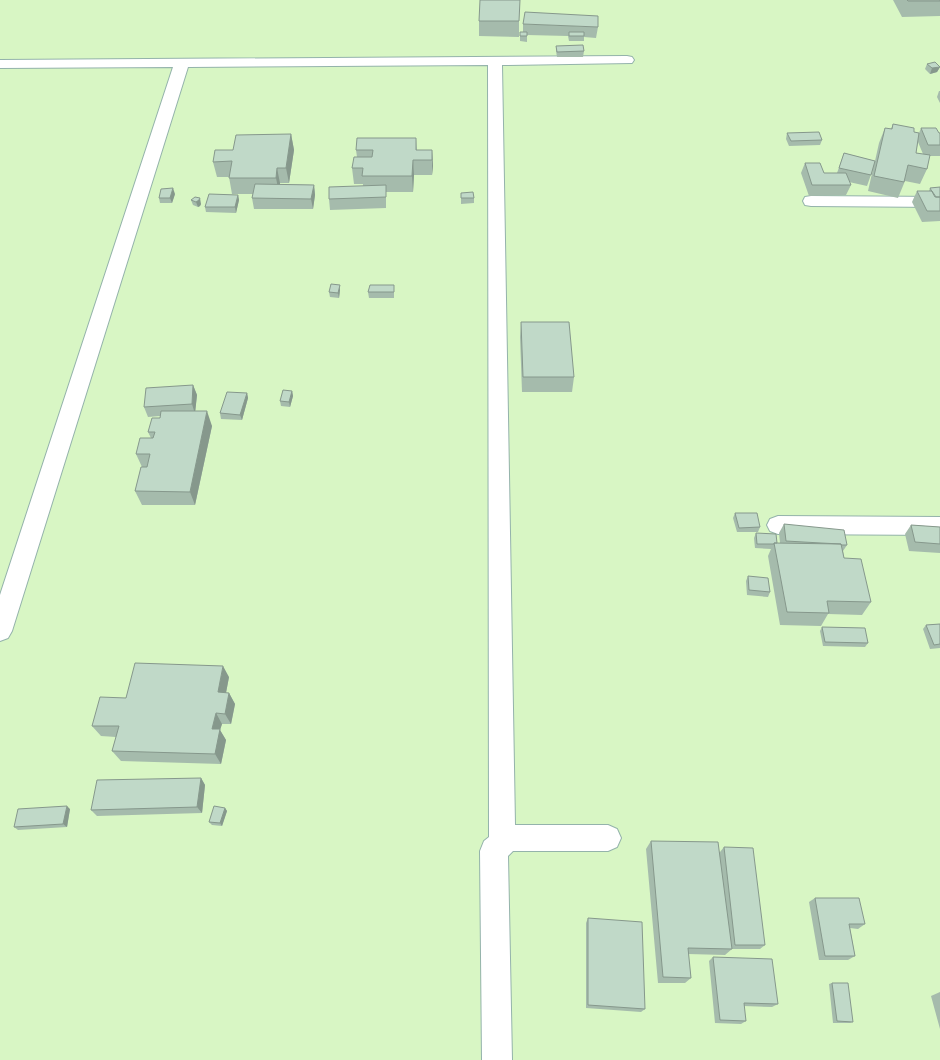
<svg xmlns="http://www.w3.org/2000/svg" width="940" height="1060" font-family="Overpass,sans-serif">
<style>
.green{fill:#d8f6c4}
.lines{fill:none;stroke-linecap:round;stroke-linejoin:round}
.minor-casing{stroke:#94b3ab;stroke-width:2}
.minor{fill:#fff;fill-rule:evenodd}
.wall{fill:#a5bbac;fill-rule:evenodd}
.shaded-wall{fill:#86988c}
.building{fill:#c0d9c8;stroke:#86988c}
</style>
<rect width="100%" height="100%" fill="#e5fff8"/>
<!-- green -->
<path class="green" d="M0 0H940V1060H0Z"/>
<g class="lines">
<defs>
<path id="minor" d="M627 56 632 57 634 60 632 63 502 65 515 825H608L617 829 621 838 617 847 608 851H513L508 856 512 1060H482L480 851 484 841 489 837 488 65 188 67 12 631 8 638 0 641V595L173 67 0 68V60Z
M811 196 940 197V207L811 206 805 205 803 201 805 197Z
M778 516 940 517V535L778 534 770 531 767 525 770 519Z"/>
</defs>
<!-- minor casing -->
<use href="#minor" class="minor-casing"/>
<!-- minor -->
<use href="#minor" class="minor"/>
</g>
<!-- wall -->
<path class="wall" d="M893 0H940V16L902 17Z
M479 21H519V37L479 36Z
M523 24 598 27 596 38 584 37V41H569L568 36 527 35V42L520 41V32H523Z
M556 46 584 51 583 57H557L556 51Z
M927 64 940 67 937 72 930 74 925 69Z
M939 91H940V103L937 97Z
M893 124 914 132 919 133 921 128 940 133V156H929L927 169 920 184 905 181 898 198 868 191 873 169 867 186 849 182 851 185 846 195 809 196 801 173 805 163 824 173H837L844 153 875 161 879 143 885 128 891 129ZM918 142 923 154 916 153Z
M787 133 822 140 820 145 789 146 786 139Z
M291 134 294 150 289 183H280V184L314 185 315 195 313 209H254L252 198 253 194H232L229 177H217L213 162 233 150Z
M416 138 417 150H432L433 166 432 175H414L413 192H386V208L330 210 329 199 363 186V184H354L352 168 357 157 356 150Z
M940 187V221L922 222 912 202 917 191H929L930 188Z
M461 193 474 198V203L461 204Z
M175 194 172 203H160L159 198Z
M238 195 239 200 236 213 206 212 205 207Z
M191 200 201 204 200 206 198 207 193 205Z
M394 285V298H369L368 292Z
M340 290 339 298 330 297 329 292Z
M521 322 574 377 572 392H522L520 337Z
M193 385 197 395 195 411 212 426 195 505H142L135 491 142 467 136 454 151 438 148 432 160 418V416L148 417 144 407Z
M292 391 293 396 290 407 281 406 280 401Z
M247 393 248 398 242 420 221 419 220 413Z
M735 513 760 527 758 532H737L733 518Z
M784 524 847 545 843 551 844 558 871 602 862 615 828 614 821 626 780 625 768 556 771 549 755 548 754 538 756 533 777 543H780L779 533Z
M911 525 940 527V553L909 551 905 534Z
M748 576 770 592 768 597 747 595 746 581Z
M940 624V648L930 649 923 629 926 625Z
M822 627 868 643 865 647 823 646 820 631Z
M229 677 226 693H229L235 704 231 724H222L220 730 226 740 221 764 121 761 112 751 116 737 101 736 92 726 126 698Z
M201 778 205 785 202 813 97 816 91 810Z
M225 808 227 811 222 826 212 825 209 822Z
M70 809 67 827 18 830 14 827Z
M651 841 720 852 724 847 765 945 760 949H732L725 955 688 954 691 978 685 983H658L646 849Z
M815 898 865 924 858 929 850 928 855 956 848 960H819L809 902Z
M588 918 645 1009 641 1012 586 1008V923Z
M713 957 778 1004 772 1007 744 1006 746 1021 741 1024 715 1023 709 961Z
M832 983 853 1022 850 1023H833L829 984Z
M940 992V1029L931 996Z"/>
<!-- shaded-wall -->
<path class="shaded-wall" d="M940 67 937 72 930 74 932 68Z
M291 134 294 150 289 183 286 168Z
M432 150 433 166 432 175Z
M413 160 414 175 413 192 412 176Z
M277 168 280 183 279 193 276 178Z
M314 185 315 195 313 209 311 199Z
M173 188 175 194 172 203 170 198Z
M238 195 239 200 236 213 235 207Z
M200 198 201 204 200 206 198 207 196 202Z
M340 285V290L339 298 338 293Z
M193 385 197 395 195 414 192 404Z
M292 391 293 396 290 407 289 402Z
M247 393 248 398 242 420 240 415Z
M207 411 212 426 195 505 190 492Z
M223 666 229 677 224 703 218 692Z
M229 693 235 704 231 724 225 714Z
M216 713 222 724 220 730 226 740 221 764 215 754 212 729Z
M201 778 205 785 202 813 197 807Z
M67 806 70 809 67 827 63 824Z
M225 808 227 811 222 826 220 823Z"/>
<!-- building -->
<path class="building" d="M480 0H520L519 21H479Z
M907 0H940V1H908Z
M525 12 598 16V27L523 24Z
M520 32H527V36H520Z
M569 32H584V36H569Z
M583 45 584 51 557 52 556 46Z
M935 62 940 67 932 68 927 64Z
M893 124 914 128V132L919 133 916 153 930 155 927 169 908 165 904 182 874 176 885 128 892 129Z
M921 128H936L939 133H940V145H928Z
M819 132 822 140 791 141 787 133Z
M291 134 286 168H277L276 178H229L232 161 213 162 215 150H233L236 135Z
M357 138H416V150H432V160H413L412 176H362L363 168H352L354 157H372L373 150H356Z
M844 153 875 161 871 175 839 168Z
M805 163H820L824 173H846L851 185H812Z
M255 184 314 185 311 199 252 198Z
M386 185V197L329 199V187Z
M940 187V197H935L930 188Z
M173 188 170 198H159L161 189Z
M917 191H932L936 197H940V211H927Z
M473 192 474 198H461V193Z
M209 194 238 195 235 207H205Z
M195 197 200 198 199 200 196 202 191 200Z
M331 284 340 285 338 293 329 292Z
M370 285H394V292H368Z
M521 322H569L574 377H523Z
M193 385 192 404 144 407 146 388Z
M283 390 292 391 289 402 280 401Z
M227 392 247 393 240 415 220 413Z
M161 411H207L190 492 135 491 141 467H147L150 454H136L140 438H153L155 432H148L152 418H160Z
M735 513H757L760 527 739 528Z
M784 524 844 530 847 545H841V544L821 543 786 541Z
M911 525 940 527V544L915 542Z
M756 533 776 534 777 543H774V544H757Z
M774 543 841 544 844 558 861 559 871 602 827 601 829 613 787 612Z
M748 576 768 578 770 592 749 590Z
M940 624V644L934 645 926 625Z
M822 627 865 628 868 643 825 642Z
M135 663 223 666 218 692 229 693 225 714 216 713 212 729H220L215 754 112 751 119 726H92L100 697 126 698Z
M201 778 197 807 91 810 97 780Z
M67 806 63 824 14 827 18 809Z
M214 806 225 808 220 823 209 822Z
M651 841 718 842 732 949 688 948 691 978 663 977Z
M724 847 753 848 765 945H735Z
M815 898H859L865 924H849L855 956H825Z
M588 918 642 922 645 1009 588 1005Z
M713 957 772 959 778 1004 744 1003 746 1021 720 1020Z
M832 983H848L853 1022 837 1021Z"/>
</svg>
